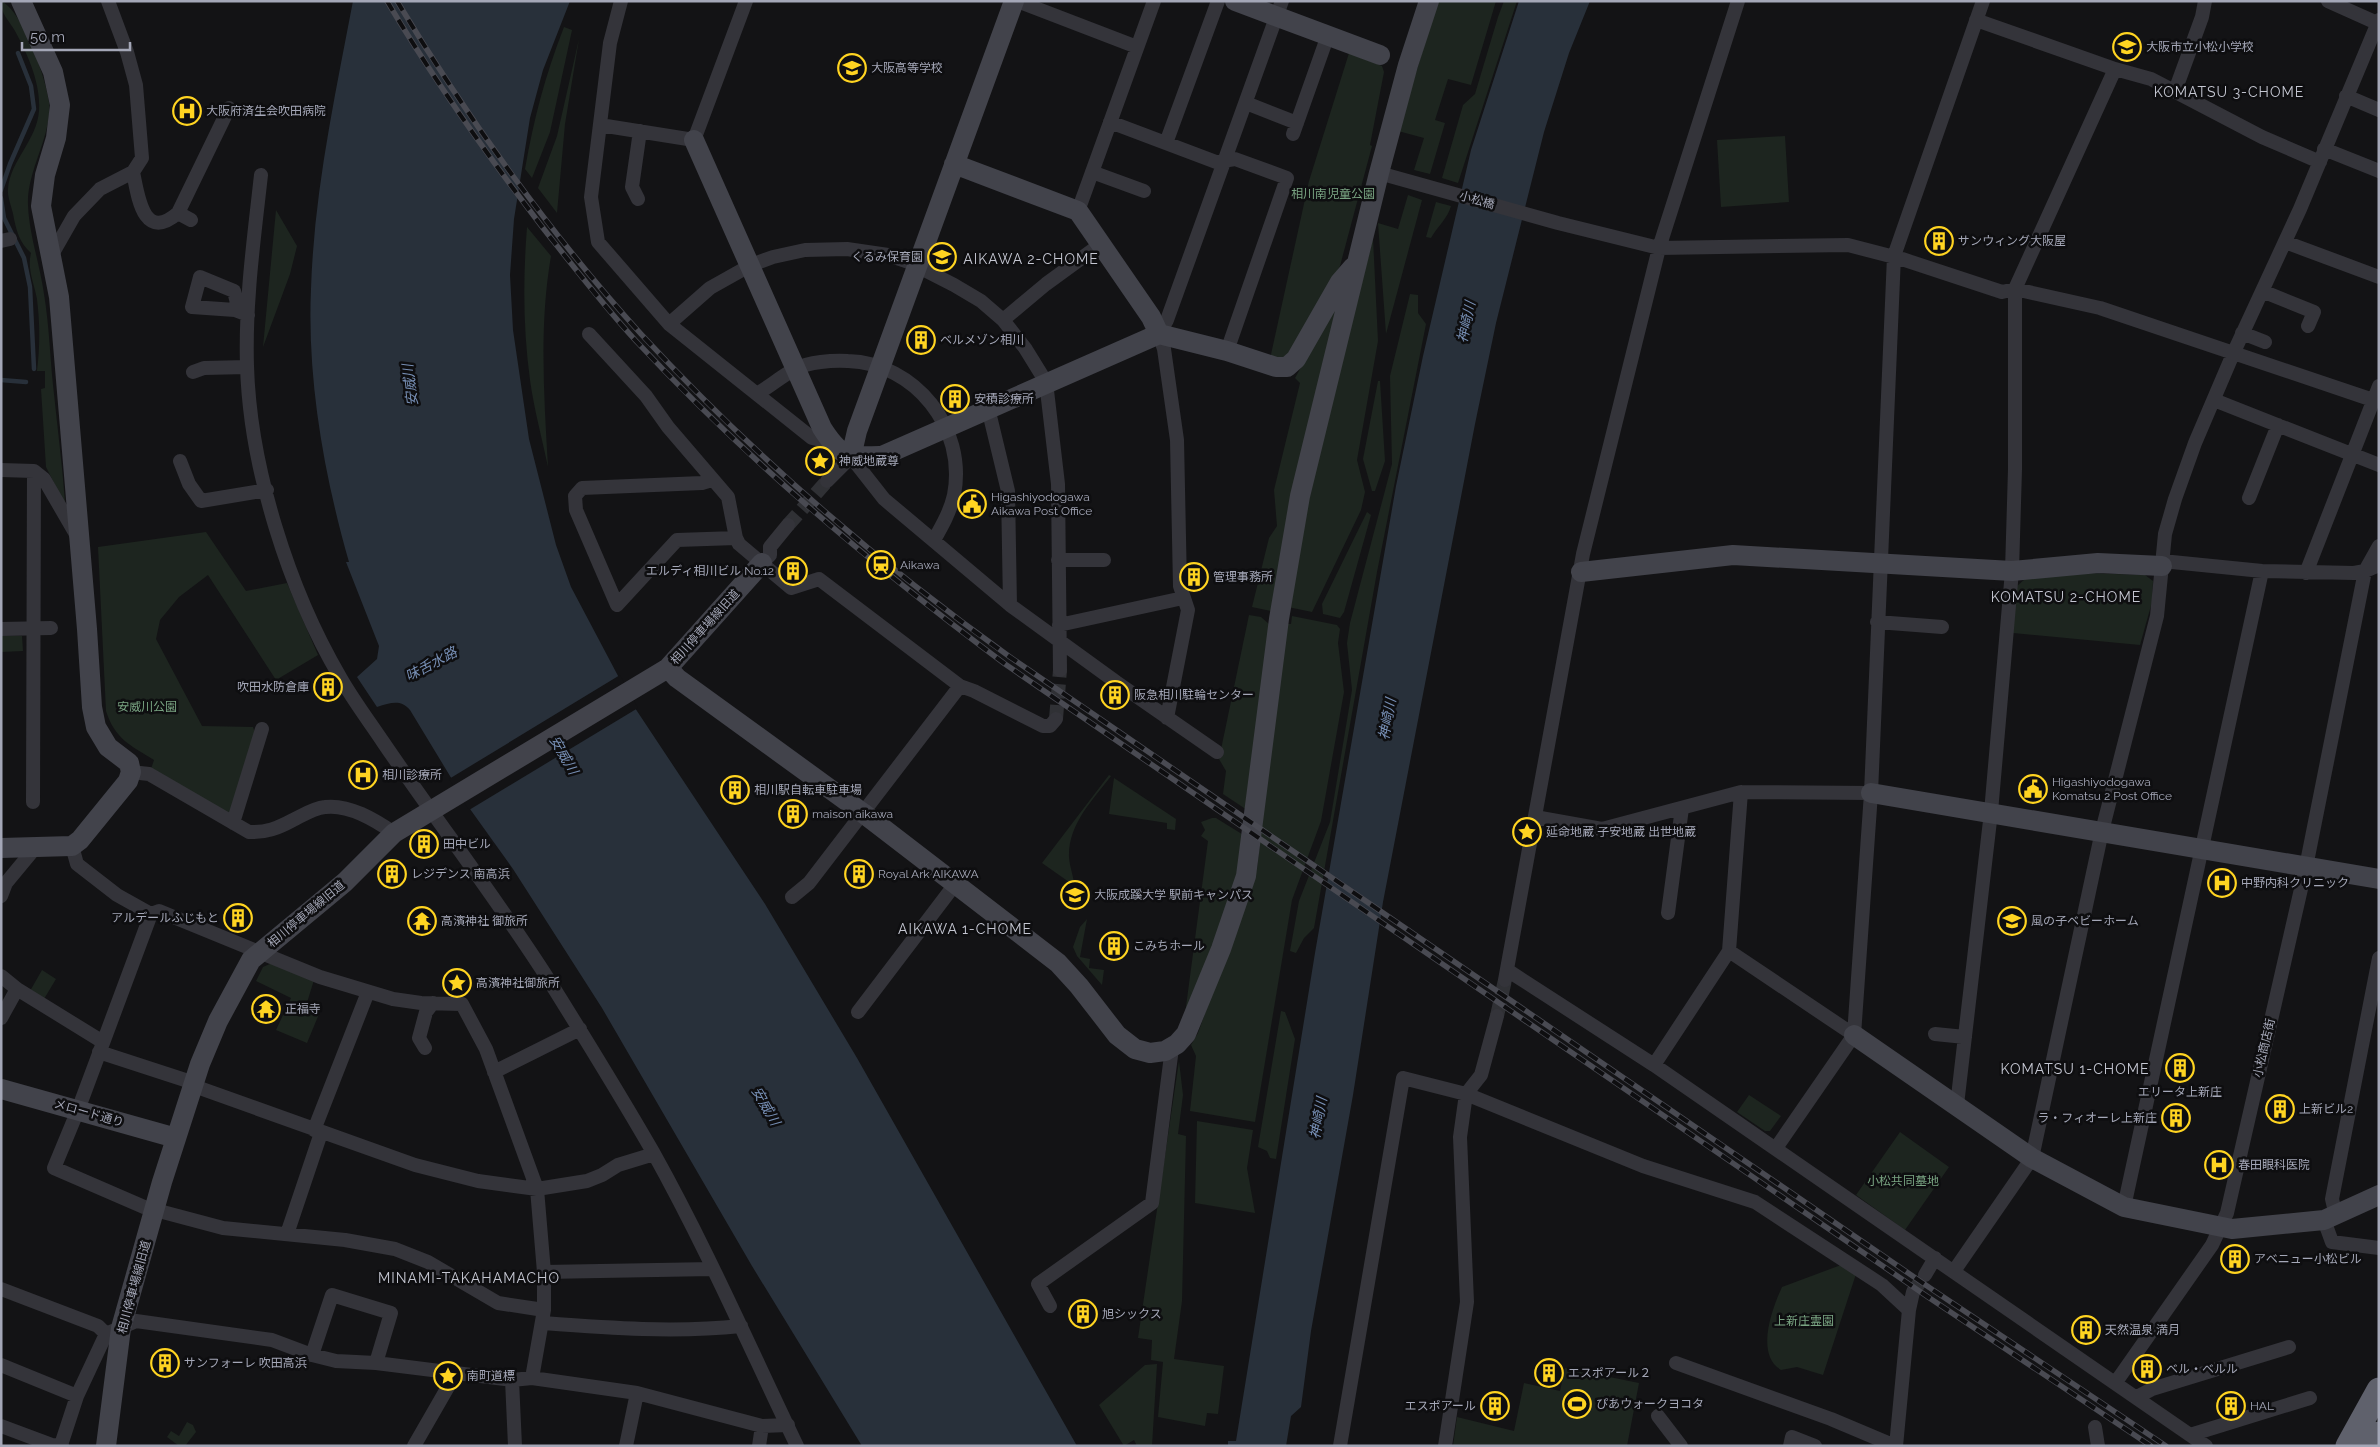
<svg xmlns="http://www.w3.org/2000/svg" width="2380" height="1447" font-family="Raleway,'Noto Sans JP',sans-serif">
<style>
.green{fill:#1d251f}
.water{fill:#28303a}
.pier{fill:#131315}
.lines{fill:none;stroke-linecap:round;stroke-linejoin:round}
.stream{stroke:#28303a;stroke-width:4.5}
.street-tunnel{stroke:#303135;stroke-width:14;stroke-dasharray:14 7;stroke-linecap:butt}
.street{stroke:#34343a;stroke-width:14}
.secondary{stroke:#42434b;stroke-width:20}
.highway{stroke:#5f616c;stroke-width:25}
.rail-casing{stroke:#494a52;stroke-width:5.5}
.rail{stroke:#0e0e10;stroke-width:4;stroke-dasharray:11;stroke-linecap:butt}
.labels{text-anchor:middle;stroke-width:5;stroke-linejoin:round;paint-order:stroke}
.poi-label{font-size:12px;fill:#a4a7b7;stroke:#0e0e10;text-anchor:start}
.park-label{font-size:12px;fill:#79a482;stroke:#0e0e10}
.street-label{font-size:12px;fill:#a4a7b7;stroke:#0e0e10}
.neighbourhood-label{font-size:14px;letter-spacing:1px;fill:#c5c7d2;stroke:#0e0e10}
.water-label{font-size:14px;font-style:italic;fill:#778fb5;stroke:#0e0e10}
</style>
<rect width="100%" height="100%" fill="#131315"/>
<!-- green -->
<path class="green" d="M1 1C23 11 46 78 49 102 52 137 27 169 28 205 29 234 40 265 44 294 49 324 50 355 53 385 57 424 62 462 65 502L64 503 46 467 41 389 45 388V371H37C40 346 40 324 37 299 34 283 27 269 31 253 20 243 17 233 14 219 13 210 7 198 8 189 10 161 37 140 39 111 41 84 28 55 15 31 9 20 1 15 1 1Z
M1438 1H1496L1471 85 1448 79 1435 120 1445 123 1430 174 1414 170 1424 138 1398 131Z
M1504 1H1517L1458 183 1442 178 1463 105 1475 94 1498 17Z
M564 27 572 30 550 132 532 178 525 169C534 118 545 76 564 27Z
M579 39 565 124 557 213 538 188 557 136Z
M1349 53 1382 66 1384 72 1370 145 1372 146 1340 266 1292 353 1278 361 1270 359 1309 181Z
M1785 136 1789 202 1721 207 1717 140Z
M1408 195 1422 200 1386 334 1378 223 1398 229Z
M1436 202 1451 206C1448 218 1437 227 1431 238L1426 237Z
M276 210 297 246 290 274 263 347Z
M527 227 551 256C539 326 544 396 548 467 542 438 534 409 530 380 523 329 523 278 527 227Z
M1373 238 1378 341 1357 460 1365 492 1361 510 1312 612 1288 607 1308 498Z
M1410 294 1418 295V313L1426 324 1377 572 1314 928 1304 938 1296 953 1290 951 1299 901 1330 822 1352 690 1347 643 1350 623 1392 464 1390 376Z
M1340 298 1271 611 1252 607 1269 538 1277 526 1274 490 1300 383 1295 378Z
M1378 381H1380L1385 461 1375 491H1372L1363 459Z
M1367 512 1371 515 1344 612 1340 618 1323 614 1322 604Z
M206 532 246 591 287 583 318 655 276 680 208 575 179 597 160 620 156 639 202 726 253 727 255 733 233 810 227 814 151 769 154 760C130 745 115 739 106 711L98 547Z
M2085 573 2145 575 2153 581 2152 602 2140 645 2013 633 2016 587 2026 578Z
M1249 615 1261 617 1269 624 1247 810 1223 794 1226 771 1219 759Z
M1292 616 1337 625 1340 629 1338 643 1344 692 1321 821 1292 900 1255 1122 1190 1111 1196 1056 1191 1045 1198 1033 1257 869 1285 624H1291Z
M1 636H22L23 651 1 652Z
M1109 775 1111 776C1093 800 1068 824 1069 857 1070 872 1078 884 1072 898L1062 891 1069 882 1042 863Z
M1114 778 1176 819 1175 830 1167 829V823L1109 814Z
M1212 818H1216L1245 836 1233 894 1185 1014 1208 841 1201 836 1205 830 1201 822Z
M1087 919 1080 957 1090 959 1089 968 1104 970 1102 985 1077 956 1073 947 1080 927Z
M272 963 314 980 305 1009 319 1014 307 1043 276 1030 291 998 256 981 263 967Z
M42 970 56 979 44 999 30 991Z
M1281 1011 1285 1012 1295 1039 1276 1159 1270 1158 1267 1151 1258 1147Z
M1179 1061 1183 1095 1178 1134 1186 1136 1182 1301 1174 1359 1224 1366 1218 1414 1207 1413 1205 1426 1158 1417 1163 1362 1151 1360 1152 1340 1138 1338Z
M1749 1095 1781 1116 1770 1131H1765L1737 1112Z
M1197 1121 1253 1130 1247 1168 1255 1213 1195 1203Z
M1900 1132 1949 1167 1905 1230 1856 1195Z
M1841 1265 1856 1274 1823 1375 1797 1367 1781 1370C1755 1354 1772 1309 1782 1287Z
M1157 1364 1152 1446H1137L1134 1440 1124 1446 1099 1405 1145 1365Z
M1565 1368 1639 1383 1627 1446H1453L1457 1417 1514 1431 1524 1383 1560 1391Z
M187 1422 193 1425 196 1432 185 1446H179L167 1437 171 1431 179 1436Z"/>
<!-- water -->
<path class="water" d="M353 1H570L543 70 530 118 514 219 510 275 513 330 529 439 556 545 571 587 635 708 765 904 857 1058 1077 1446H862L752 1266 602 1008 513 869 470 809 410 710C400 699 391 703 377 707L357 677 377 659 379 646 346 562H349C324 475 307 379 311 289 314 192 335 96 353 1Z
M1519 1H1590L1569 53 1544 132 1496 323 1475 424 1383 902 1353 1095 1311 1331 1301 1407 1291 1416 1286 1446H1228V1441H1236L1315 953 1396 486 1423 356 1471 150Z"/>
<!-- pier -->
<path class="pier" d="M620 675 638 708 469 810 449 779Z"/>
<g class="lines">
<!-- stream -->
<path class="stream" d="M1 190 10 164 34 109 31 86 18 53
M1 198 4 218 24 258 30 287 34 369
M1 380 26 382"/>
<!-- street-tunnel -->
<path class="street-tunnel" d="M788 525 827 481
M1056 719 1060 670
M1497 1016 1505 980
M1913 1292 1925 1275"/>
<!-- street -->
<path class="street" d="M621 1 610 43 591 197 598 242 669 324 812 438 831 442
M1017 1 1137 47
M2328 1 2377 23
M1976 20 2115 69 2151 79 2262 137 2320 162
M2175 91 2202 17 2205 1
M2346 96 2379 110
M1246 103 1297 123
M1110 122 1216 162 1235 159 1287 178 1227 351
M600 125 694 140 746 1
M1293 134 1328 35
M1166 143 1218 1
M2324 149 2379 171
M133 172C138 196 143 243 178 213L229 108
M1092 172 1144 191
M1379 173 1558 223 1659 248 1848 245 1902 259 2002 292 2015 289 2100 308 2373 400
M261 175C254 238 245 302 247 366 250 468 289 590 340 677 353 700 369 721 383 742 438 823 498 900 550 982 585 1038 620 1095 653 1152 706 1247 750 1348 797 1446
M638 199 632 187 640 131
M1078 211 1154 1
M178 213 191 220
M1 241 10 239
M2285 242 2379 277
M50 258 74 216 100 189 133 172 142 158 136 85 127 52 108 1
M2262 291 2314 312 2308 326
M235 310 237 303 234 291 200 277 192 307 235 310 248 315
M1003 320 1046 284 1101 244
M669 324 710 288 751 265 773 257 805 250 847 249 888 255 909 262 954 285 981 301 1003 320 1025 348 1046 382 1058 484 1060 670
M2242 333 2265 342
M589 334 646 396 668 427 728 497 736 538 739 544 791 588 819 579 960 686 974 691 1043 726H1050L1056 719
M193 372 204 368 247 367
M757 394C770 386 782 376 795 369 809 362 832 360 848 361 915 363 967 428 954 495 950 512 942 526 934 540
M2214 400 2379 465
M988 408 1008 491 1010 605
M180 461 189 484 201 501 267 490
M1 470 34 471 44 479 77 536
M712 480 702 483 582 488 575 496 576 510 617 605 677 540 736 538
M827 481 851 457 884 499 1010 605 1116 682 1217 752
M2249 498 2278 425
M1058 560H1104
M2162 561 2262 571 2354 573 2365 571 2379 546
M762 563 770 555V547L788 525
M2306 573 2379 386
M1877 622 1942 627
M1059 625 1183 598
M1 629 51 628
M1167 718 1188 610 1180 586 1177 440 1164 349 1159 334 1167 320 1282 1
M131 772 149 774 249 832C266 833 278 828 293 820 303 815 314 808 325 807 349 804 375 820 394 833
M33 802 34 471
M1535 817 1602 829 1741 792 1871 793
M233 823 262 729
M72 846 77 864 117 895 151 914 159 911 320 977 393 999 421 1003 462 1004 486 1049 537 1189 544 1272V1310L532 1378
M1 896 6 883 35 848
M792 897 809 883 960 686
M1668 913 1682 808
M151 914 78 1110 54 1168 144 1207 223 1228 345 1240 395 1249 428 1262 498 1303 544 1310
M1729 951 1854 1035
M1507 970 1654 1065 2206 1446
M1 976 17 989 103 1042
M1505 980 1583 554 1659 248 1738 1
M858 1012 956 883
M1 1018 17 989
M1935 1034 1965 1037
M425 1048 419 1038 426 1012 433 1003
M99 1052 185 1080 194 1086 415 1165 478 1181 537 1189 587 1181 602 1175 618 1165 654 1154
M1654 1065 1729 951 1741 792
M494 1072 580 1029
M1957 1105 1991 812 2012 571 2015 469V289L2115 69
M314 1130 368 992
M1776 1148 1854 1035 1871 793 1894 256 1983 1
M2124 1207 2262 571
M2336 1216 2332 1199 2379 958
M2324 1220 2332 1242 2379 1248
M287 1234 321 1133
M1954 1271 2032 1158 2102 831 2157 616 2165 534 2175 499 2195 443 2233 354 2300 209 2379 20
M544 1272 713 1269
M1925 1275 1935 1258
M1 1289 98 1326 106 1334
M1050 1306 1038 1284 1152 1203 1172 1048
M1909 1310 1913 1292
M542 1323C609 1328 675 1333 741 1326
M312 1355 332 1295 391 1313 376 1363
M1676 1363 1831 1419 1895 1446
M1 1365 77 1396
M512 1380 515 1446
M2116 1382 2212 1245 2227 1213 2306 867 2365 571 2379 565
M2137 1397 2152 1389 2289 1347
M1658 1416 1681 1446
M1 1426 52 1445 62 1446
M2095 1427 2098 1446
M2190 1435 2310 1398
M61 1445 77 1396 106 1334 136 1321 272 1340 312 1355 336 1361 376 1363 512 1380 532 1378 637 1393 762 1426 788 1425
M414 1446 456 1373
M626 1446 637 1393
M759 1446 762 1426
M1340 1446 1403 1078 1466 1094 1643 1166 1755 1202 1882 1285 1909 1310 1896 1446
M1445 1446 1467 1302 1460 1137 1466 1094 1481 1075 1497 1016
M1790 1446 1792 1437 1815 1446"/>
<!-- secondary -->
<path class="secondary" d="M1235 1 1380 55
M694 140 822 428C841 458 848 457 882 456L1159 334 1227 351 1276 367H1287L1296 359 1340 282 1353 267
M954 164 1078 211 1151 317 1159 334
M851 457 857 431 1014 1
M1581 572 1733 555 2012 571 2098 563 2162 566
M668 668 677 678 863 813 1058 963 1079 986 1117 1035 1135 1049 1150 1053 1165 1051 1177 1044 1186 1034 1221 949 1246 876 1279 619 1300 496 1379 173 1408 65 1429 1
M1871 793 2379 879
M1 848 72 846 80 840 128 781 131 772 129 763 108 747 96 727 92 707 87 629 59 297 41 206 45 175 56 138 60 105 53 72 21 1
M1854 1035 2032 1158 2124 1207 2232 1229 2324 1220 2379 1195
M1 1089 176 1138
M106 1446 121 1328 162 1182 200 1064 218 1021 251 960 345 882 394 833 668 668 762 563"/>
<!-- highway -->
<path class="highway" d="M2348 1446 2379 1390
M2372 1446 2379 1434"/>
<defs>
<path id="rail" d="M387 1C434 80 487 155 543 228 573 266 603 305 636 341 748 461 873 566 1005 664L1928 1297 2151 1446
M397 1C466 116 551 235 641 334 752 454 877 562 1010 657L1933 1290 2166 1446"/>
</defs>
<!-- rail casing -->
<use href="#rail" class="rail-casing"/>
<!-- rail -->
<use href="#rail" class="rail"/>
</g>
<!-- icons -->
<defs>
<symbol id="school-ring" viewBox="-11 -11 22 22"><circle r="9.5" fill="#0e0e10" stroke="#ffd421" stroke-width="1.5"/><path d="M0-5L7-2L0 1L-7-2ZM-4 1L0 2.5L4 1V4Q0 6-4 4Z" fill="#ffd421"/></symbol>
<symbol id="hospital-ring" viewBox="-11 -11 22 22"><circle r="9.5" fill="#0e0e10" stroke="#ffd421" stroke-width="1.5"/><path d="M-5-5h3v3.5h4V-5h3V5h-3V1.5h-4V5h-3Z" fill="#ffd421"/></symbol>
<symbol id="building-ring" viewBox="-11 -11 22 22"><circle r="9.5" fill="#0e0e10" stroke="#ffd421" stroke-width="1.5"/><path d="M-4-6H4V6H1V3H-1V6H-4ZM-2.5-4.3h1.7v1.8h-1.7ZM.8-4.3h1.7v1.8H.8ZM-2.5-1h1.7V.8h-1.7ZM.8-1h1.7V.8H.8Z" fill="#ffd421"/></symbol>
<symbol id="sight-ring" viewBox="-11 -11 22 22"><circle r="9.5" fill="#0e0e10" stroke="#ffd421" stroke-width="1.5"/><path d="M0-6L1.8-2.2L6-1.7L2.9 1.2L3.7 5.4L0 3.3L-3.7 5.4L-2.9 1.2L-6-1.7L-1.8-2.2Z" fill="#ffd421"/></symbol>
<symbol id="civic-ring" viewBox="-11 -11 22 22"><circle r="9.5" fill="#0e0e10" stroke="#ffd421" stroke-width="1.5"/><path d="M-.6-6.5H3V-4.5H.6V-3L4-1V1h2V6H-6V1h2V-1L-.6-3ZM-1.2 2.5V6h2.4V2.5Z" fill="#ffd421"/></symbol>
<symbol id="station-ring" viewBox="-11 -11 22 22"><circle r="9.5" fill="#0e0e10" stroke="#ffd421" stroke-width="1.5"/><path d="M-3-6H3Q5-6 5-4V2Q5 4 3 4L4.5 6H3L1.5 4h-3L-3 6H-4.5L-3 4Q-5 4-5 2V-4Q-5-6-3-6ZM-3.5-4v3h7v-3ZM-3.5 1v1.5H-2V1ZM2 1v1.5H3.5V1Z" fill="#ffd421"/></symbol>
<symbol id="university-ring" viewBox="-11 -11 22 22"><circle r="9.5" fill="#0e0e10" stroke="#ffd421" stroke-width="1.5"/><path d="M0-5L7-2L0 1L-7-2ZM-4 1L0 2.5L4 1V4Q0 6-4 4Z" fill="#ffd421"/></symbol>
<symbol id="temple-ring" viewBox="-11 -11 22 22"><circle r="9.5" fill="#0e0e10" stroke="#ffd421" stroke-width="1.5"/><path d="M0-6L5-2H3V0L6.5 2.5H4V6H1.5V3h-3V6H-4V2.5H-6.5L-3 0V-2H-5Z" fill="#ffd421"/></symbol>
<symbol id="stadium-ring" viewBox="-11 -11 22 22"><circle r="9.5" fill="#0e0e10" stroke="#ffd421" stroke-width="1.5"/><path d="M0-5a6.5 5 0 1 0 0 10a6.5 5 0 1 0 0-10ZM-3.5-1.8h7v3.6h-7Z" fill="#ffd421"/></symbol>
</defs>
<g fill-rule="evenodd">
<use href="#school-ring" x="2111" y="31" width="32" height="32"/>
<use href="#school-ring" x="836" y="52" width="32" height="32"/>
<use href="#hospital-ring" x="171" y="95" width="32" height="32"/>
<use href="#building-ring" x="1923" y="225" width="32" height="32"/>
<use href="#school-ring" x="926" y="241" width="32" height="32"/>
<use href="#building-ring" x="905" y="324" width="32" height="32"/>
<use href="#building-ring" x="939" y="383" width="32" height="32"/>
<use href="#sight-ring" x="804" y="445" width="32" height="32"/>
<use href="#civic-ring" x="956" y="488" width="32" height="32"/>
<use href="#station-ring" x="865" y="549" width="32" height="32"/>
<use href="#building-ring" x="777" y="555" width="32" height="32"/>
<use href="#building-ring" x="1178" y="561" width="32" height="32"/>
<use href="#building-ring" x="312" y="671" width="32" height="32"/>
<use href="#building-ring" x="1099" y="679" width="32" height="32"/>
<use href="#hospital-ring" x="347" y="759" width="32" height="32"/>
<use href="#civic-ring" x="2017" y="773" width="32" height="32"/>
<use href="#building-ring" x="719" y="774" width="32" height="32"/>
<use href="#building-ring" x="777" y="798" width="32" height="32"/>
<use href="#sight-ring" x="1511" y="816" width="32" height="32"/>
<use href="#building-ring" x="408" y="828" width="32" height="32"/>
<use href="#building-ring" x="376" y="858" width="32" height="32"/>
<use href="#building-ring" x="843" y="858" width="32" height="32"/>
<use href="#hospital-ring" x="2206" y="867" width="32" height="32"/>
<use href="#university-ring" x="1059" y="879" width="32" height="32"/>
<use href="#building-ring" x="222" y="902" width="32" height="32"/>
<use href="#temple-ring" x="406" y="905" width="32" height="32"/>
<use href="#school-ring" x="1996" y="905" width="32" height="32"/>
<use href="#building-ring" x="1098" y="930" width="32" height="32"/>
<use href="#sight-ring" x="441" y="967" width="32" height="32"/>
<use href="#temple-ring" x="250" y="993" width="32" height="32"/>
<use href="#building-ring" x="2164" y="1052" width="32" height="32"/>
<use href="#building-ring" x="2264" y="1093" width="32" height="32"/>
<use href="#building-ring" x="2160" y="1102" width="32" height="32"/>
<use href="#hospital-ring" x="2203" y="1149" width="32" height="32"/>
<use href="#building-ring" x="2219" y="1243" width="32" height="32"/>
<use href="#building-ring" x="1067" y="1298" width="32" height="32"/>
<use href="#building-ring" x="2070" y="1314" width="32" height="32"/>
<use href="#building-ring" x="149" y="1347" width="32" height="32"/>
<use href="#building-ring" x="2131" y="1353" width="32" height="32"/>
<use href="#building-ring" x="1533" y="1357" width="32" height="32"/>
<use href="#sight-ring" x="432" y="1360" width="32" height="32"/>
<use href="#stadium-ring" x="1561" y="1388" width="32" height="32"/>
<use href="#building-ring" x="1479" y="1390" width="32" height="32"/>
<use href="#building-ring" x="2215" y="1390" width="32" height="32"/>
</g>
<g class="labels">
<!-- poi labels -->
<g class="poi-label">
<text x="2146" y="51">大阪市立小松小学校</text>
<text x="871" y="72">大阪高等学校</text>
<text x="206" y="115">大阪府済生会吹田病院</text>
<text x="1958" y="245">サンウィング大阪屋</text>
<text x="923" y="261" text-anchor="end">くるみ保育園</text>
<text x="940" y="344">ベルメゾン相川</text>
<text x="974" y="403">安積診療所</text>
<text x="839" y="465">神威地蔵尊</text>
<text x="991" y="501">Higashiyodogawa<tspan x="991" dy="14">Aikawa Post Office</tspan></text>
<text x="900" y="569">Aikawa</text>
<text x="774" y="575" text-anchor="end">エルディ相川ビル No.12</text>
<text x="1213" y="581">管理事務所</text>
<text x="309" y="691" text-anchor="end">吹田水防倉庫</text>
<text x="1134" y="699">阪急相川駐輪センター</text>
<text x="382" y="779">相川診療所</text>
<text x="2052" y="786">Higashiyodogawa<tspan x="2052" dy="14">Komatsu 2 Post Office</tspan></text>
<text x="754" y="794">相川駅自転車駐車場</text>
<text x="812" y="818">maison aikawa</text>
<text x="1546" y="836">延命地蔵 子安地蔵 出世地蔵</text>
<text x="443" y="848">田中ビル</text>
<text x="411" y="878">レジデンス 南高浜</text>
<text x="878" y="878">Royal Ark AIKAWA</text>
<text x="2241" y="887">中野内科クリニック</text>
<text x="1094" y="899">大阪成蹊大学 駅前キャンパス</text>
<text x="219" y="922" text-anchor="end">アルデールふじもと</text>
<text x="441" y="925">高濱神社 御旅所</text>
<text x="2031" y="925">風の子ベビーホーム</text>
<text x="1133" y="950">こみちホール</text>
<text x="476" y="987">高濱神社御旅所</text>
<text x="285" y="1013">正福寺</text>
<text x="2180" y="1096" text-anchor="middle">エリータ上新庄</text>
<text x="2299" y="1113">上新ビル2</text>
<text x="2157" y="1122" text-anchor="end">ラ・フィオーレ上新庄</text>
<text x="2238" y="1169">春田眼科医院</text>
<text x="2254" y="1263">アベニュー小松ビル</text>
<text x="1102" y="1318">旭シックス</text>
<text x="2105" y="1334">天然温泉 満月</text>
<text x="184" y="1367">サンフォーレ 吹田高浜</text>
<text x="2166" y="1373">ベル・ベルル</text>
<text x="1568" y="1377">エスポアール２</text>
<text x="467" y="1380">南町道標</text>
<text x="1596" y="1408">ぴあウォークヨコタ</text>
<text x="1476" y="1410" text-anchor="end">エスポアール</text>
<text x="2250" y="1410">HAL</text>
</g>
<!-- park labels -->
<g class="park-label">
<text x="1333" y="198">相川南児童公園</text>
<text x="147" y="711">安威川公園</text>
<text x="1903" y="1185">小松共同墓地</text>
<text x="1804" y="1325">上新庄霊園</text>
</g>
<!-- street labels -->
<g class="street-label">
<text transform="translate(1477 200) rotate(16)" y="4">小松橋</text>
<text transform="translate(705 627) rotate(-48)" y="4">相川停車場線旧道</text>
<text transform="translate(306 914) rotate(-40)" y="4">相川停車場線旧道</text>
<text transform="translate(2264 1048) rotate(-77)" y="4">小松商店街</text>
<text transform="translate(89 1113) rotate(16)" y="4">メロード通り</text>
<text transform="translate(134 1287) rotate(-75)" y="4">相川停車場線旧道</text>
</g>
<!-- neighbourhood labels -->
<g class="neighbourhood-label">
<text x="2229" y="97">KOMATSU 3-CHOME</text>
<text x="1031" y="264">AIKAWA 2-CHOME</text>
<text x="2066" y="602">KOMATSU 2-CHOME</text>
<text x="965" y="934">AIKAWA 1-CHOME</text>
<text x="2075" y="1074">KOMATSU 1-CHOME</text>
<text x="469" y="1283">MINAMI-TAKAHAMACHO</text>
</g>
<!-- water labels -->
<g class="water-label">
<text transform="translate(1466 322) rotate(-78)" y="5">神崎川</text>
<text transform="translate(410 385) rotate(-97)" y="5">安威川</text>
<text transform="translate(431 664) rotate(-28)" y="5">味舌水路</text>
<text transform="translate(1387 719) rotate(-80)" y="5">神崎川</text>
<text transform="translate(564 755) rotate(60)" y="5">安威川</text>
<text transform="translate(766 1106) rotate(60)" y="5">安威川</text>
<text transform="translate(1318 1118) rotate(-80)" y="5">神崎川</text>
</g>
</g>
<!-- border -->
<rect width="2380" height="1447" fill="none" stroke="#a4a7b7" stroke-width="5"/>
<!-- scale -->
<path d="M22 42v8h108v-8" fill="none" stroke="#a4a7b7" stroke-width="2.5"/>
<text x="30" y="42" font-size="15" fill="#a4a7b7" stroke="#0e0e10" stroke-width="4" paint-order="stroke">50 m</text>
</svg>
